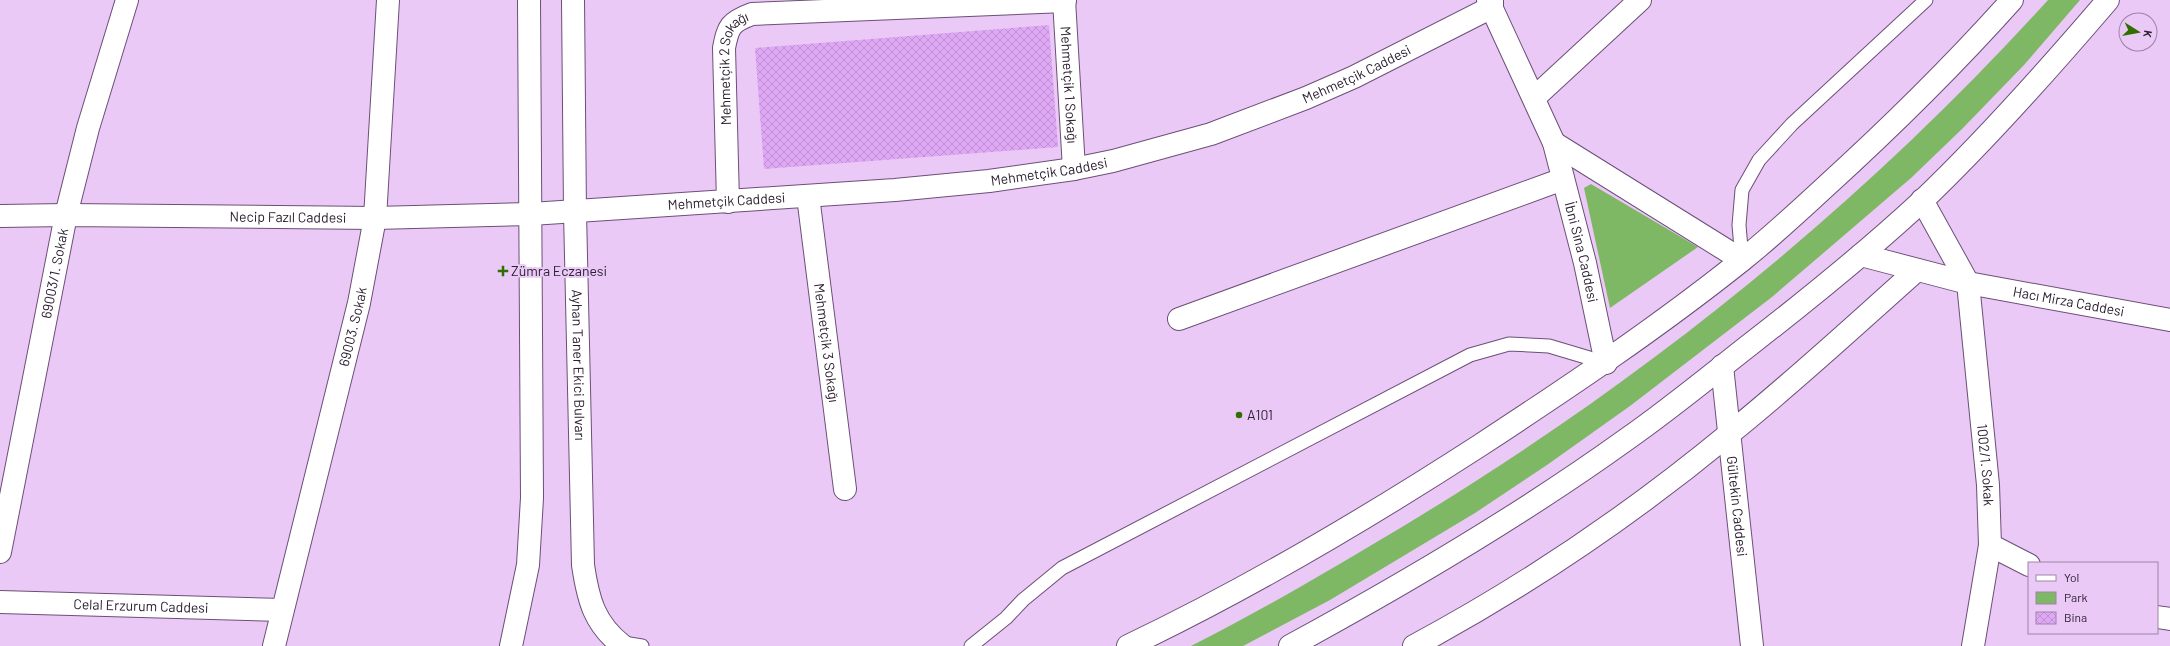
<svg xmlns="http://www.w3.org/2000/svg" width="2170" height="646" font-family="Barlow,sans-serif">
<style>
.green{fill:#7fb864}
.building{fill:url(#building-cross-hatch)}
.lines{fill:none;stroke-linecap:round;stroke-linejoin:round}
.lane-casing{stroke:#6c4f77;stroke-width:15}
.street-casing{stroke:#6c4f77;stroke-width:24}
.secondary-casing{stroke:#6c4f77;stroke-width:24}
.highway-casing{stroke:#6c4f77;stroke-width:24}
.lane{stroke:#fff;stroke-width:13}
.street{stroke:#fff;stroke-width:22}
.secondary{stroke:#fff;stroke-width:22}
.highway{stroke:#fff;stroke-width:22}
.poi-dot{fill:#316e00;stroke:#eac9f7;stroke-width:1.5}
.labels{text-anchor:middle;stroke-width:4;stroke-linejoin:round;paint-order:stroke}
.street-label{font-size:14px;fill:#2c2031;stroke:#eac9f7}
.poi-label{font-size:14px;fill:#2c2031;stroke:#eac9f7;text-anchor:start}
</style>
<defs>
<pattern id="building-cross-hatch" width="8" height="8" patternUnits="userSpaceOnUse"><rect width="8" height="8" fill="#dfa8f5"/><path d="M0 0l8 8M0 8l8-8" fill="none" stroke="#c090d2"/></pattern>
</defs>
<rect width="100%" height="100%" fill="#eac9f7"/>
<!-- green -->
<path class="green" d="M2048 0H2080L2024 65 1962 129 1911 178 1772 297 1630 406 1547 465 1475 513 1330 600 1243 646H1191C1254 614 1315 579 1375 543 1626 395 1852 216 2048 0Z
M1591 184 1698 247 1610 308 1584 188Z"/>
<!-- building -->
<path class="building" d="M1049 25 1058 147 764 169 755 48Z"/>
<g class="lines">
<defs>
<path id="lane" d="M1742 260 1739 225 1742 190 1759 160 1792 124 1926 0
M617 642 642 646
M971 646 1006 618 1023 600 1062 568 1470 355 1509 344 1549 346 1606 363"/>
<g id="street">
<path id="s1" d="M1064 0 1074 169"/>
<path id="s2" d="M808 196 845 489"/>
<path id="s3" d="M728 202 724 48C728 27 730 22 752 14L1065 1"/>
<path id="s4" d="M1968 283 1988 485 1990 545 1973 646"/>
<path d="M1179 319 1563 179"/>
<path d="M1990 545 2029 565"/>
<path id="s5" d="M0 552 66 215 88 128 127 0"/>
<path d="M2157 617 2170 619"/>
<path id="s6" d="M274 646 359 303 375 218 388 0"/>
</g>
<g id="secondary">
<path id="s7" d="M573 0 575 212 583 565C588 599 594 624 623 646"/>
<path id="s8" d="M1488 0 1554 143 1585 263 1606 363"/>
<path d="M1534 98 1640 0"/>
<path d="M1554 143 1742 260"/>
<path d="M1922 200 1968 283"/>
<path id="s9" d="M0 216 66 215 375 218 531 214 895 190 989 181 1074 169 1113 161 1211 134 1306 98 1354 77 1492 7V0"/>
<path id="s10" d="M1861 255 1968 283 2170 320"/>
<path id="s11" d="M1722 366 1752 646"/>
<path id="s12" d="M0 602 282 610"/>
<path d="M511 646 528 565 532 498 529 0"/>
<path d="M1414 646C1526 586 1632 514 1729 434 1794 382 1855 325 1917 270"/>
</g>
<path id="highway" d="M1128 646C1250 588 1366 519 1479 446 1569 387 1657 328 1741 261 1770 238 1797 213 1824 188 1890 128 1953 66 2012 0
M1290 646C1406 583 1520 516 1627 439 1670 409 1711 375 1752 343 1810 298 1868 251 1922 201 1988 138 2049 69 2108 0"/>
</defs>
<!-- lane casing -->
<use href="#lane" class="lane-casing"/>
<!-- street casing -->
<use href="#street" class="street-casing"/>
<!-- secondary casing -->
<use href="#secondary" class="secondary-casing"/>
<!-- highway casing -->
<use href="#highway" class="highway-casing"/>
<!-- lane -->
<use href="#lane" class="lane"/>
<!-- street -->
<use href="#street" class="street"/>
<!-- secondary -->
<use href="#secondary" class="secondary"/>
<!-- highway -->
<use href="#highway" class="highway"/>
</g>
<!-- markers -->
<g class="poi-dot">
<path d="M501 265h4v4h4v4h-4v4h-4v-4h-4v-4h4z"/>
<circle cx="1239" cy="415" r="4"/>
</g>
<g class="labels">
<!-- street labels -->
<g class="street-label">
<text dy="5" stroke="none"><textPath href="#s3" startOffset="137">Mehmetçik 2 Sokağı</textPath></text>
<text dy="5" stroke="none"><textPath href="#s9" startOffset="1375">Mehmetçik Caddesi</textPath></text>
<text dy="5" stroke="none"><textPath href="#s1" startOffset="85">Mehmetçik 1 Sokağı</textPath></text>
<text dy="5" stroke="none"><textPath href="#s9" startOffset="1051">Mehmetçik Caddesi</textPath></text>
<text dy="5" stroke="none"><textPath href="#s9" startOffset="727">Mehmetçik Caddesi</textPath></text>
<text dy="5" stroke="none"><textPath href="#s9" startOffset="288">Necip Fazıl Caddesi</textPath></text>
<text dy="5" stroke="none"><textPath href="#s8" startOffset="270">İbni Sina Caddesi</textPath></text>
<text dy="5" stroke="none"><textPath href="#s5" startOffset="284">69003/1. Sokak</textPath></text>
<text dy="5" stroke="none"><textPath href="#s10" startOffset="213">Hacı Mirza Caddesi</textPath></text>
<text dy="5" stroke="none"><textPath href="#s6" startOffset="329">69003. Sokak</textPath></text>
<text dy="5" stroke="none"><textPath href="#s2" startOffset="148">Mehmetçik 3 Sokağı</textPath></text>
<text dy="5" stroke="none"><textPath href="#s7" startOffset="365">Ayhan Taner Ekici Bulvarı</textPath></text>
<text dy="5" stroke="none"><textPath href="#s4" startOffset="183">1002/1. Sokak</textPath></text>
<text dy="5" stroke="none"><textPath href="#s11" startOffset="141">Gültekin Caddesi</textPath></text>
<text dy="5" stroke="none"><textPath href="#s12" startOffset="141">Celal Erzurum Caddesi</textPath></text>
</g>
<!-- poi labels -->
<g class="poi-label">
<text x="511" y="276">Zümra Eczanesi</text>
<text x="1247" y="420">A101</text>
</g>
</g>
<!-- legend -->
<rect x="2028" y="562" width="130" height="72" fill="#eac9f7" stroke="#9e85a8"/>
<rect x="2036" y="575" width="20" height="6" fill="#ffffff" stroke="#9e85a8"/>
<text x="2064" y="582" font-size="12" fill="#2c2031">Yol</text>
<rect x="2036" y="592" width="20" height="12" fill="#7fb864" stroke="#9e85a8"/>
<text x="2064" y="602" font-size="12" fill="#2c2031">Park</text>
<rect x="2036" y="612" width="20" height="12" fill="url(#building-cross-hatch)" stroke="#9e85a8"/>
<text x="2064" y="622" font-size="12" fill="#2c2031">Bina</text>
<!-- north arrow -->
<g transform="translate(2138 32) rotate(101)"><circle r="19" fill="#eac9f7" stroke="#9e85a8"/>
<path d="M0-3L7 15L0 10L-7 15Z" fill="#316e00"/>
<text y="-6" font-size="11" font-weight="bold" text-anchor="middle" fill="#2c2031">K</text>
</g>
</svg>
